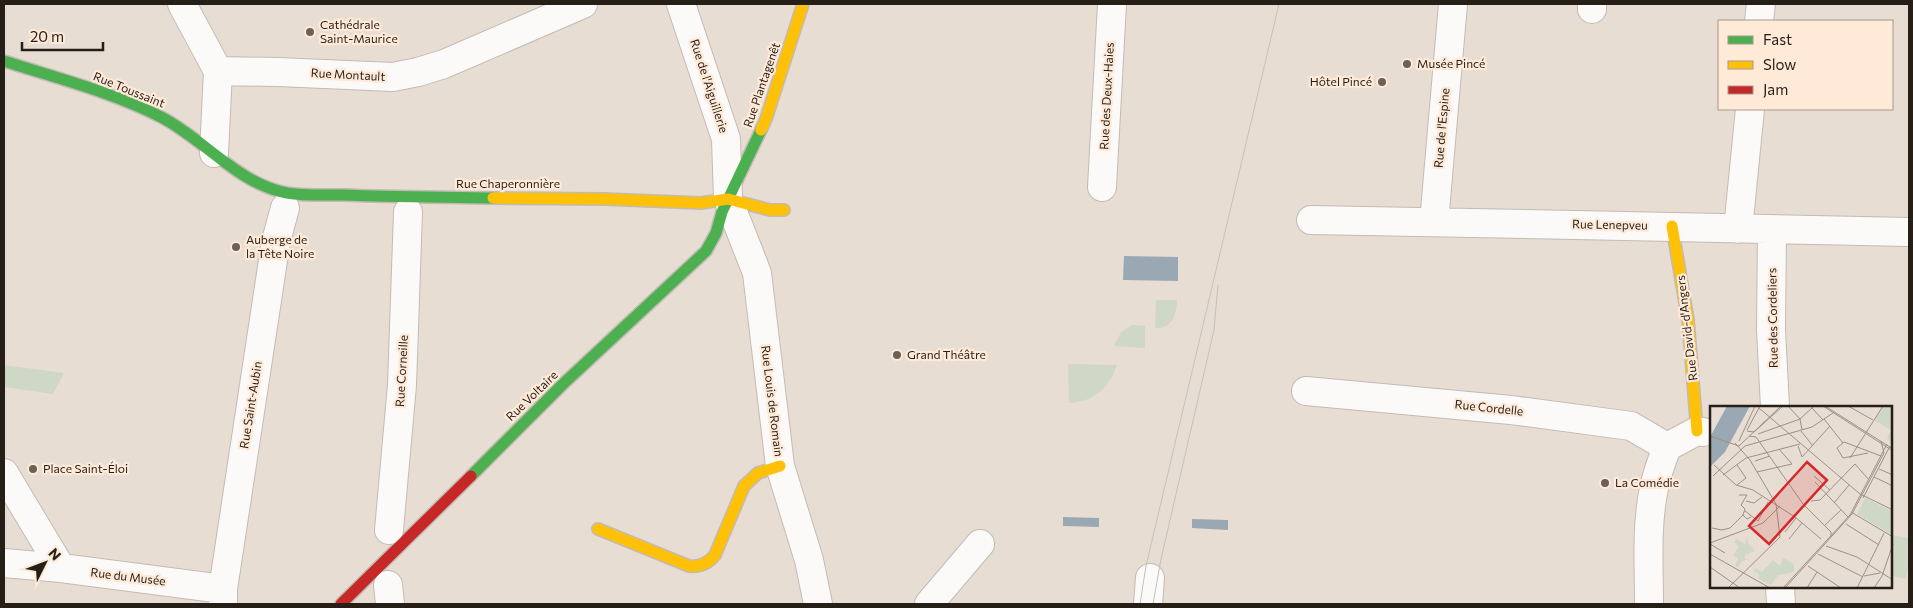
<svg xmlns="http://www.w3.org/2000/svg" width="1913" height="608" font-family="Commissioner,sans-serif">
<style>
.green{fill:#cfd7c5}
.water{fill:#9aa8b3}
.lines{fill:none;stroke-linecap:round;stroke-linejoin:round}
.street-casing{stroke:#c3bbb3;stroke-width:30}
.fast-casing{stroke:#c3bbb3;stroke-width:14}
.slow-casing{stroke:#c3bbb3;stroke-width:14}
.jam-casing{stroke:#c3bbb3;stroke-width:14}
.street{stroke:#fcfaf8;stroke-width:28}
.fast{stroke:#4caf50;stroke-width:11}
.slow{stroke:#ffc107;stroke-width:11}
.jam{stroke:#c62828;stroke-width:11}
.tram{stroke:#c3c0be;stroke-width:1}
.poi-dot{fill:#6a6259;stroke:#ffe9d7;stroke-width:2}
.labels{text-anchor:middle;stroke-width:4.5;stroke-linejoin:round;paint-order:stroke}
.poi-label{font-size:12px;fill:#261f18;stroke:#ffe9d7;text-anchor:start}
.street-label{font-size:12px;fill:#261f18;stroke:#ffe9d7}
.inset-road{fill:none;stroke:#9a9188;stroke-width:1}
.view{fill:#d62828;fill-opacity:0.15;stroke:#d62828;stroke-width:2.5}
.inset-edge{fill:none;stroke:#261f18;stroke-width:2.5}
</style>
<rect width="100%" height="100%" fill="#e8ddd3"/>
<!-- green -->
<path class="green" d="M1156 300H1177C1177 315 1172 329 1155 328Z
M1132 325 1145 326V348L1114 346 1121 332Z
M1068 364 1117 365C1109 388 1094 402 1069 403Z
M4 365 64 373 53 394 4 387Z
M1892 535 1909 538V558L1906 579 1892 576Z"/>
<!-- water -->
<path class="water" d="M1124 256 1178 257V281L1123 280Z
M1063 517 1099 518V527L1063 526Z
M1192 519 1228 520V530L1192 528Z"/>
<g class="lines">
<defs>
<path id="street" d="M182 4 218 71 214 153
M681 4 726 139 728 199 757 273 780 466 809 560 818 604
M1592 9V4
M1759 21 1761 4
M218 71 278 72 393 77 418 72 444 64 583 4
M1102 187 1112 4
M1311 220C1510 224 1710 227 1909 232
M1434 222 1453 4
M1738 229 1750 109
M1772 229 1771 330 1775 407
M1306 391 1511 410 1631 426 1667 447
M4 473 61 568
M389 530 402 385 408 212
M4 563 61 568 223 589
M388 585 390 604
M1780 587 1781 604
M223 604V589L276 241 285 208
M929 604 980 544
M1148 604 1150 578
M1649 604C1649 566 1646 526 1654 488 1657 474 1662 460 1667 447L1697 431 1703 432"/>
<path id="fast" d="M4 61C56 78 112 92 161 117 204 139 238 184 287 193 306 196 326 195 344 195 394 197 443 197 493 198
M471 476 563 384 706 251 716 233 722 212 761 130"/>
<path id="slow" d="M761 130 766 119 803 4
M493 198 604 199 701 203 728 199 770 210H784
M1672 226 1688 320 1697 431
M598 529 689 566C700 567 708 564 715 555L744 486 758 473 780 466"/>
<path id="jam" d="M341 604 471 476"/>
</defs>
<!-- street casing -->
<use href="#street" class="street-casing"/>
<!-- fast casing -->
<use href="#fast" class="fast-casing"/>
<!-- slow casing -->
<use href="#slow" class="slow-casing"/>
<!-- jam casing -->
<use href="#jam" class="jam-casing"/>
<!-- street -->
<use href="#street" class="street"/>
<!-- fast -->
<use href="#fast" class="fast"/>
<!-- slow -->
<use href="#slow" class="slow"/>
<!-- jam -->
<use href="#jam" class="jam"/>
<!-- tram -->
<path class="tram" d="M1140 604 1146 566 1279 4
M1153 604 1161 559 1214 330 1218 285"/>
</g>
<!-- markers -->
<g class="poi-dot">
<circle cx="310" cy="32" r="5"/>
<circle cx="1407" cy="64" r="5"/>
<circle cx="1382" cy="82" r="5"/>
<circle cx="236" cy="247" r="5"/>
<circle cx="897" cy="355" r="5"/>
<circle cx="33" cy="469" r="5"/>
<circle cx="1605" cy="483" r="5"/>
</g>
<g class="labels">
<!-- poi labels -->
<g class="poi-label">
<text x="320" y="29">Cathédrale<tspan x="320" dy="14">Saint-Maurice</tspan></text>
<text x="1417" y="68">Musée Pincé</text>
<text x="1372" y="86" text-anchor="end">Hôtel Pincé</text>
<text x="246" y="244">Auberge de<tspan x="246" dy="14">la Tête Noire</tspan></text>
<text x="907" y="359">Grand Théâtre</text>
<text x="43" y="473">Place Saint-Éloi</text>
<text x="1615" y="487">La Comédie</text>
</g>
<!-- street labels -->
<g class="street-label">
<text transform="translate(348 75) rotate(3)" y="4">Rue Montault</text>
<text transform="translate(762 85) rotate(-71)" y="4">Rue Plantagenêt</text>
<text transform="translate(709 86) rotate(72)" y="4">Rue de l'Aiguillerie</text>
<text transform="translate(129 90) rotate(22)" y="4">Rue Toussaint</text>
<text transform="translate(1107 96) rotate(-87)" y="4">Rue des Deux-Haies</text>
<text transform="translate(1442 128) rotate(-85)" y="4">Rue de l'Espine</text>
<text x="508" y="188">Rue Chaperonnière</text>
<text transform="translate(1610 225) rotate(1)" y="4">Rue Lenepveu</text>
<text transform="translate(1773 318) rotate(-91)" y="4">Rue des Cordeliers</text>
<text transform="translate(1687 328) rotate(-97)" y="4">Rue David-d'Angers</text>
<text transform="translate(402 371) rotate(-87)" y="4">Rue Corneille</text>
<text transform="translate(532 396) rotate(-44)" y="4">Rue Voltaire</text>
<text transform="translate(772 401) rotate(83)" y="4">Rue Louis de Romain</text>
<text transform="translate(251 405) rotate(-81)" y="4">Rue Saint-Aubin</text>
<text transform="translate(1489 408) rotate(6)" y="4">Rue Cordelle</text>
<text transform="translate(128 577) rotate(7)" y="4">Rue du Musée</text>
</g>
</g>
<!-- overview -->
<g transform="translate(1710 406)">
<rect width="182" height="182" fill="#e8ddd3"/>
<path d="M174 0H182V37L177 32 181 24 164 14ZM155 92 182 105V129L147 108ZM37 129 38 137 45 145 35 149V153H39L32 155 28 161 25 160 28 152 23 149 29 141 24 136 27 133 35 138ZM73 152 84 158V164L81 167 68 169 61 179 49 173V168L43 165 46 162 52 166 63 154 70 160Z" fill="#cfd7c5"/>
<path d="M17 0H40L15 46 0 61V31Z" fill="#9aa8b3"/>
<path class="inset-road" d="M78 0 90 13 92 24M113 0 183 45M115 0 183 43M138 0 163 14M49 2 150 88 183 104M102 2 113 14M114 13 133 37M37 24 50 0M37 25 44 26 73 0M91 25 103 40M48 28 90 13 104 0M0 30 29 40 71 0M39 30 46 31 93 98 121 126V131M29 35 45 0M88 40 92 51 120 20M133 52 127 42 134 36 171 50M133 52 158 47M140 52 173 0M45 55 60 50M4 59 26 79 43 84 85 111 111 133M27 59 36 72 27 79M169 63 183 69M47 66 82 58 69 43M13 69 36 52 90 38M3 70 35 40 102 21 123 7M104 70 120 84M164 71 183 80M105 76 138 111M29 89H37L31 99 35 103 33 109 37 113 41 111M153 92 180 40M36 95 44 97 52 91M101 95 110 94 145 58 159 74M124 97 139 79M35 105 48 115M141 106 183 131M48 115 58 96M136 118 169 139M115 119 131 104M2 122 12 124 20 122 33 109M75 126 86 112M79 133 92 117M0 137 53 117 70 100M0 138 15 147M116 140 147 151 183 174M0 148 60 182M108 148 153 171M98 160 131 182M0 161 30 182M154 170 170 167M18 182 70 131 66 98 40 54 25 37M73 182 140 109 177 38M75 182 142 108 174 47 171 35M97 182 107 166M147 182 174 127M164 182 172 170 183 138"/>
<path class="view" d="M97 56 117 74 59 138 39 120Z"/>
<rect width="182" height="182" class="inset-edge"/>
</g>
<!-- border -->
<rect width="1913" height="608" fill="none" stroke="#261f18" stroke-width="10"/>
<!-- legend -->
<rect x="1718" y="20" width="175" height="90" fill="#ffe9d7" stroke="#a8988b"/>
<rect x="1728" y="36" width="25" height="8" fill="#4caf50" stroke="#a8988b"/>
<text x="1763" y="45" font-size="15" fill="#261f18">Fast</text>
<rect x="1728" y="61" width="25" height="8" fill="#ffc107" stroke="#a8988b"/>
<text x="1763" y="70" font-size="15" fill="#261f18">Slow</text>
<rect x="1728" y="86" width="25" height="8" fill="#c62828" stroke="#a8988b"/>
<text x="1763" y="95" font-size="15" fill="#261f18">Jam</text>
<!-- north arrow -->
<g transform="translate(45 563) rotate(48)" stroke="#ffe9d7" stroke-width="4" paint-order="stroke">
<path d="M0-4L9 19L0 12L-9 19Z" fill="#261f18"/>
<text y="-8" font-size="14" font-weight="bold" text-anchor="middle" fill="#261f18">N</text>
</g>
<!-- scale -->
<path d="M22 42v8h81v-8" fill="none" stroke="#261f18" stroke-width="2.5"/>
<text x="30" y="42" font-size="15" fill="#261f18" stroke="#ffe9d7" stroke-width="4" paint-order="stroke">20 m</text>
</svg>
